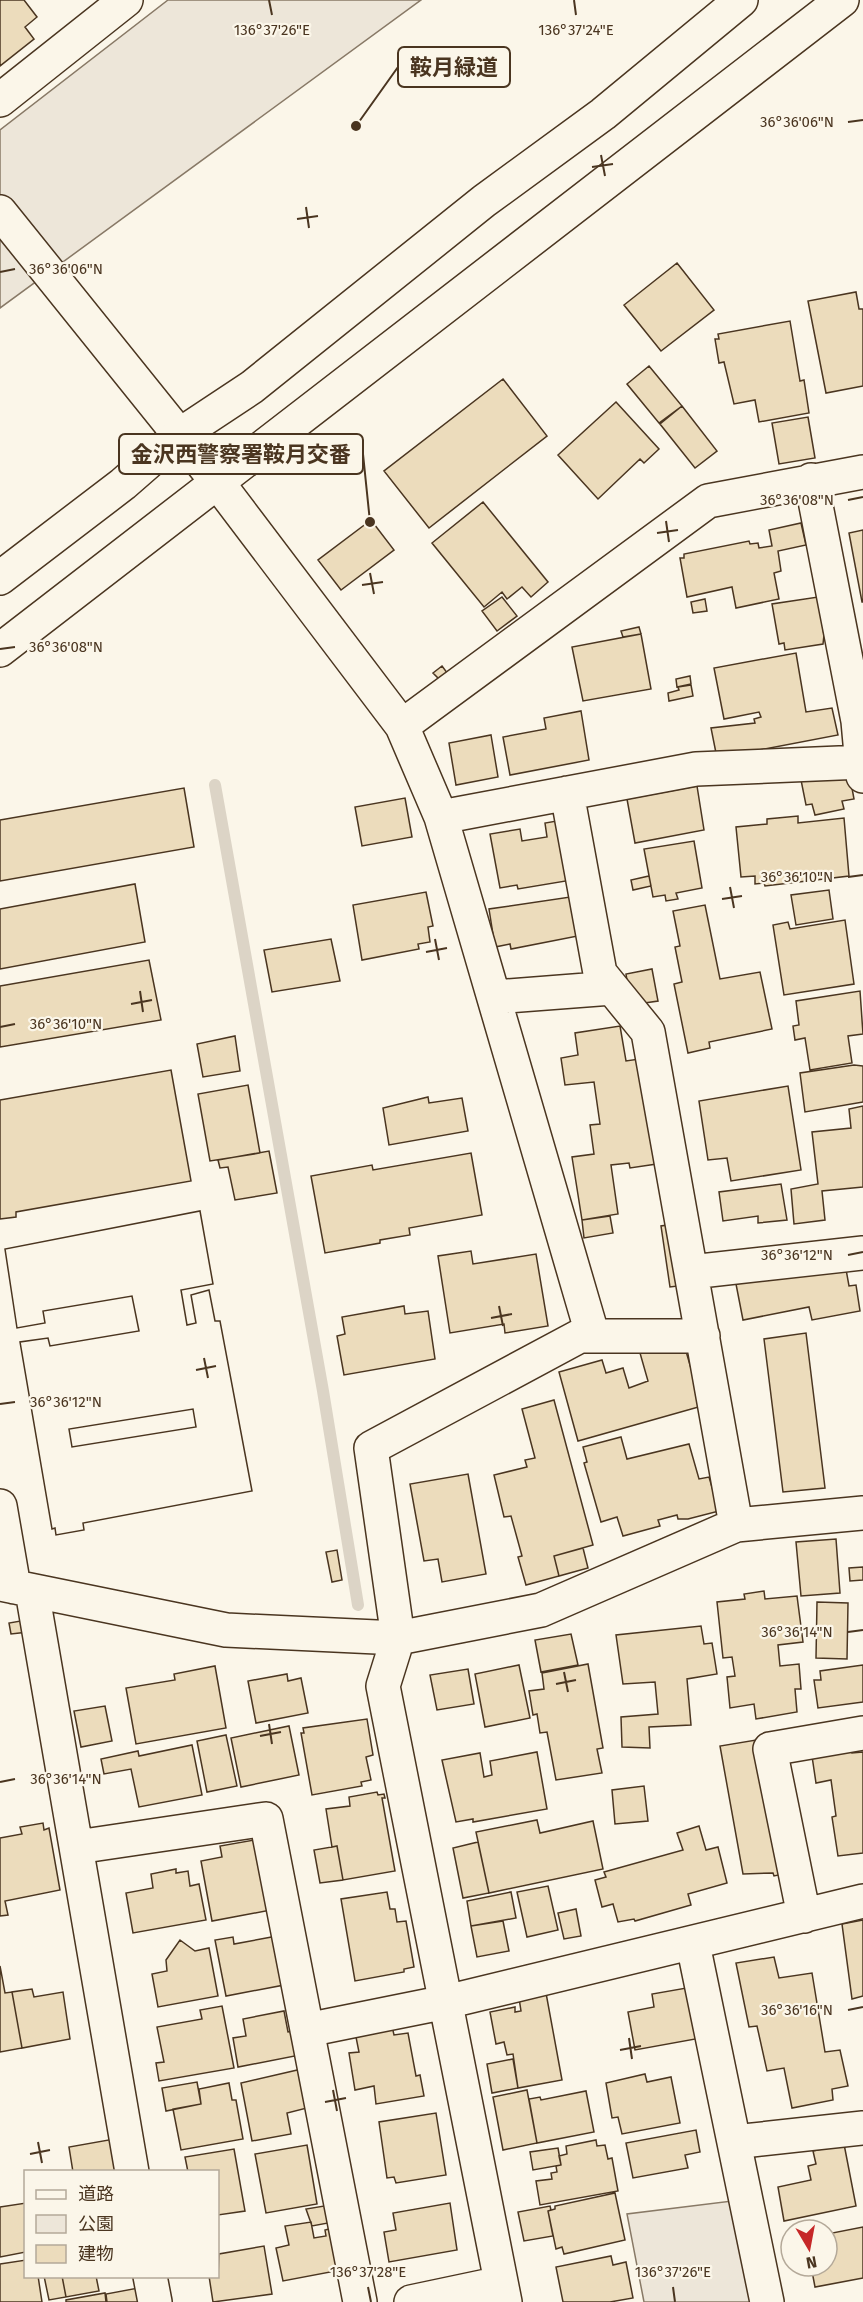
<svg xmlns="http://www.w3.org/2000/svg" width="863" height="2302" font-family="'Fira Sans','Noto Sans JP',sans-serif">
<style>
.green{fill:#ede6d9;stroke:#887966;stroke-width:1.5}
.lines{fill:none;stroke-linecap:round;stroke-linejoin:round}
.stream{stroke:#dcd4c6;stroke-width:12}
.building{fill:#ecdcbc;stroke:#4a3520;stroke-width:1.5;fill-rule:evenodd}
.street-casing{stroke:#4a3520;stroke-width:36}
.secondary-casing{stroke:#4a3520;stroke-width:36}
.street{stroke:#fbf6e9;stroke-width:33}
.secondary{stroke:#fbf6e9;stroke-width:33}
.ticks{fill:none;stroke:#4a3520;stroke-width:2}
.ticks-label{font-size:15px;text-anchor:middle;fill:#4a3520;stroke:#fbf6e9;stroke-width:4.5;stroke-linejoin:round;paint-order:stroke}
.leader{fill:none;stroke:#4a3520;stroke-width:2}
.callout-dot{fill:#4a3520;stroke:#fbf6e9;stroke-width:2}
.callout{fill:#fbf6e9;stroke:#4a3520;stroke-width:2}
.callout-label{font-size:22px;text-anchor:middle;font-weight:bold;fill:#4a3520}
</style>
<rect width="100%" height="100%" fill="#fbf6e9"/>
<!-- green -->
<path class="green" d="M168 0H421L0 308V130Z
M732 2201 755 2302H644L627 2214Z"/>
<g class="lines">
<!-- stream -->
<path class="stream" d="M215 785 323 1391 358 1605"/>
</g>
<!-- building -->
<path class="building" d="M0 0H24L37 17 25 27 34 39 0 66Z
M677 263 714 310 661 351 624 305Z
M856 292 859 309H863V386L826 393 808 301Z
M790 321 800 381 804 380 809 413 759 422 755 400 734 404 724 362 719 363 715 339H719L718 334Z
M649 366 682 406 659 423 627 384Z
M503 379 547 436 429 528 384 471Z
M616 402 659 449 644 463 640 459 598 499 558 455Z
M682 406 717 451 695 468 660 424Z
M808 417 815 458 779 464 772 423Z
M483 502 548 582 531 597 522 587 507 599 502 592 484 607 432 543Z
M371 520 394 550 341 590 318 560Z
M801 523 806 545 778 551 781 571 774 573 779 599 736 608 732 587 687 597 680 558H684V554L749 541 750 544 758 543 759 548 772 546 769 530Z
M863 530V602H862L849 533Z
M502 597 517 616 497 631 482 611Z
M818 597 824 635 823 644 785 650 784 643 779 644 772 604Z
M705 599 707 611 693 613 691 602Z
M639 627 641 634 623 637 621 631Z
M641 634 651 689 583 701 572 647Z
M796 653 806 712 832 708 838 735 717 758 711 728 755 723 754 719 761 717 759 712 724 719 714 668Z
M442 666 448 674 440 680 433 673Z
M690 676 691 684 677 687 676 679Z
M691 685 693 696 669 701 668 693 679 690 678 687Z
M581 711 589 760 510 775 503 737 546 729 544 718Z
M491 735 498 777 456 785 449 743Z
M847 761 854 799 842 801 844 809 815 815 812 804 806 805 799 770Z
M697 786 704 830 635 843 627 799Z
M184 788 194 847 0 881V820Z
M405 798 412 837 362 846 355 807Z
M798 816V823L844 818 849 876 765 886 764 883 755 884V876L741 877 736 827 767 824V819Z
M568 819 578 879 518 889 517 885 500 888 490 834 520 829 522 841 547 837 545 823Z
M694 841 702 888 676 893 678 899 666 901 665 895 653 897 644 849Z
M649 876 651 886 633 890 631 880Z
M135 884 145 942 0 969V909Z
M829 890 833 919 796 925 791 895Z
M426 892 433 926 428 927 430 942 418 944 419 949 362 960 353 905Z
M577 896 588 934 511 949 510 944 495 947 489 909Z
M705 905 720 979 760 972 772 1029 709 1042 710 1048 688 1053 674 984 682 982 675 947 680 946 673 911Z
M845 920 854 984 784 995 773 925 788 922 790 929Z
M331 939 340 981 272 992 264 950Z
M149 960 161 1020 0 1047V986Z
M652 969 658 1001 631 1005 626 974Z
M860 991 863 1034 848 1036 852 1063 810 1070 805 1038 795 1040 793 1026 799 1025 796 1001Z
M620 1026 626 1061 653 1057 670 1162 630 1168 629 1163 611 1165 618 1214 582 1220 572 1157 594 1154 590 1125 600 1124 594 1082 565 1085 561 1058 578 1055 575 1033Z
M235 1036 240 1071 203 1077 197 1044Z
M854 1065 863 1066V1102L805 1112 800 1073Z
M171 1070 191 1181 16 1212V1217L0 1219V1100Z
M248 1085 260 1153 210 1161 198 1094Z
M788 1086 801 1170 731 1181 727 1158 708 1160 699 1101Z
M428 1097 429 1103 462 1098 468 1131 389 1145 383 1108Z
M863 1106V1187L822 1191 825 1220 794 1224 791 1189 818 1184 812 1132 851 1128 849 1109Z
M269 1151 277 1193 235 1200 228 1167 220 1168 218 1160Z
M471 1153 482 1215 409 1228 410 1235 380 1240V1243L325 1253 311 1176 372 1165 373 1170Z
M781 1184 787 1220 758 1223V1216L723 1221 719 1192Z
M200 1211 213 1284 181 1290 187 1325 196 1323 191 1295 209 1290 215 1321H220L252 1491 83 1523 84 1530 56 1535 55 1528 52 1529 20 1342 48 1338 50 1346 139 1331 132 1296 43 1311 45 1323 17 1328 5 1249ZM193 1409 196 1427 72 1447 69 1429Z
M200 1211 213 1284 181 1290 187 1325 196 1323 191 1295 209 1290 215 1321H220L252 1491 83 1523 84 1530 56 1535 55 1528 52 1529 20 1342 48 1338 50 1346 139 1331 132 1296 43 1311 45 1323 17 1328 5 1249Z
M610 1216 613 1233 584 1238 582 1220Z
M687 1222 693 1284 670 1287 661 1226Z
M842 1247 849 1286 856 1285 860 1311 812 1320 809 1307 743 1320 736 1284 755 1280Z
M471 1251 473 1264 536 1254 548 1326 505 1333 504 1324 450 1333 438 1256Z
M404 1306 405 1314 428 1311 435 1359 344 1375 337 1336 345 1334 342 1317Z
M806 1333 825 1488 783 1492 764 1339Z
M683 1341 702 1406 578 1441 559 1372 602 1360 606 1373 623 1368 629 1388 648 1381 640 1353Z
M554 1400 593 1545 554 1556 559 1576 526 1585 518 1557 522 1556 511 1516 504 1517 494 1475 527 1467 525 1460 535 1458 522 1409Z
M193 1409 196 1427 72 1447 69 1429Z
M621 1437 627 1459 689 1444 699 1479 709 1477 719 1511 688 1519H678L677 1515 658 1520 660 1526 623 1536 617 1517 601 1522 584 1463 587 1462 583 1447Z
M468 1474 486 1574 442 1582 438 1559 424 1561 410 1484Z
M836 1539 840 1593 801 1596 796 1542Z
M583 1548 588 1568 559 1576 554 1556Z
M337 1550 342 1580 332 1582 326 1552Z
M863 1567V1580L850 1581 849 1568Z
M764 1591 765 1599 797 1596 803 1642 778 1645 780 1666 799 1664 801 1689H795L797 1712 756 1719 754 1704 730 1708 727 1677 735 1676 732 1657 723 1658 717 1602 745 1599 744 1594Z
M817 1602 848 1603 847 1659 816 1658Z
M26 1620 28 1632 11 1634 9 1623Z
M701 1626 704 1644 712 1643 717 1674 687 1679 691 1725 649 1727 650 1748 622 1747 621 1717 658 1714 655 1682 623 1684 616 1635Z
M571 1634 578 1665 541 1672 535 1640Z
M588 1664 603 1748 597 1749 602 1773 556 1780 547 1732 540 1733 537 1714 533 1715 529 1691 544 1689 542 1673Z
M519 1665 530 1718 485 1727 475 1674Z
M863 1665V1702L818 1708 814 1680H821L820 1671Z
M215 1666 226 1728 136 1744 126 1688 175 1680 174 1674Z
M468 1669 474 1704 437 1710 430 1675Z
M287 1674 288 1681 301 1678 308 1713 256 1723 248 1681Z
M105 1706 112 1741 81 1747 74 1711Z
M367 1719 373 1755 366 1757 371 1780 361 1782 362 1786 312 1795 301 1733H304L303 1728Z
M848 1723 852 1753 863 1752V1853L838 1856 832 1817 836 1816 831 1780 816 1783 809 1736Z
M289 1726 299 1775 241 1787 231 1738Z
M226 1735 237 1786 207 1792 197 1741Z
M762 1739 793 1872 774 1876 773 1873 743 1874 720 1746Z
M192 1745 202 1795 139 1807 131 1769 104 1774 101 1759 138 1751 139 1756Z
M537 1752 547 1809 473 1822V1819L456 1822 442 1760 480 1753 484 1777 492 1775 490 1761Z
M644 1786 648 1821 615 1824 612 1790Z
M377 1792 378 1795 384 1794 385 1798H382L395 1871 343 1880 337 1846 332 1847 326 1809 350 1806 349 1797Z
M537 1820 540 1833 593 1821 603 1869 489 1893 476 1832Z
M43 1823 44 1830 49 1828 60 1890 5 1901 8 1915 0 1916V1838L22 1834 20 1827Z
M699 1826 706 1850 718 1847 727 1883 688 1894 691 1905 635 1921 634 1919 618 1922 613 1904 602 1907 595 1880 606 1877 604 1872 683 1850 677 1833Z
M254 1840 271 1910 212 1921 201 1861 222 1857 220 1846Z
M478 1842 489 1893 463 1898 453 1848Z
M337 1846 343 1880 320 1883 314 1850Z
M176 1869V1873L188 1871 190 1886 199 1884 206 1920 133 1933 126 1893 153 1888 151 1874Z
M548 1886 558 1930 527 1937 517 1892Z
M387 1892 390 1909H395L397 1922 406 1921 414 1967 404 1969V1972L355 1981 341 1899Z
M511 1892 516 1918 471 1926 467 1901Z
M576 1909 581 1936 564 1939 558 1913Z
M863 1920V1996L852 1999 842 1924Z
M503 1921 509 1951 477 1957 471 1926Z
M288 1934 284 1985 226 1996 215 1940 233 1937 234 1944Z
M180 1940 195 1951 209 1948 218 1996 158 2007 152 1974 167 1971 166 1960Z
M774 1957 779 1978 812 1973 825 2052 840 2050 848 2086 832 2089 833 2100 792 2108 784 2068 767 2071 757 2026 749 2027 736 1963Z
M0 1966 5 1993 12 1992 22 2048 0 2052Z
M692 1987 701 2038 635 2050 628 2012 654 2007 652 1994Z
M32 1989 34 1997 63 1992 70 2039 22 2048 12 1992Z
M546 1993 562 2080 518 2088 513 2054 507 2055 504 2042 496 2044 490 2012 515 2007V2012L521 2011 519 1998Z
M222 2006 234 2068 159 2081 156 2063 164 2062 157 2027 202 2019 200 2010Z
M284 2011 288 2032 295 2031 300 2055 238 2067 233 2038 246 2036 243 2019Z
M392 2026 394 2035 408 2033 416 2076 420 2075 424 2096 376 2104 374 2086 355 2090 349 2053 359 2052 355 2032Z
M513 2059 518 2088 492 2093 487 2064Z
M306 2068 307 2108 287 2113 291 2134 252 2141 241 2083Z
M645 2074 647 2082 671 2077 680 2123 622 2134 618 2117 612 2118 606 2083Z
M197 2082 201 2104 166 2111 162 2088Z
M229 2083 232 2100H236L243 2139 181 2150 173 2109 201 2104 199 2089Z
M527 2090 537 2143 503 2150 493 2097Z
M586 2091 594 2132 537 2143 529 2099 540 2097 541 2100Z
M436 2113 446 2175 396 2183 394 2177 387 2178 379 2122Z
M696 2130 700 2152 685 2155 688 2168 633 2178 626 2143Z
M114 2139 119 2172H73L69 2147Z
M596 2140 597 2146 605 2145 608 2159 612 2158 618 2191 540 2205 536 2181 552 2179 551 2173 557 2172 556 2166 561 2165 559 2156 567 2154 566 2146Z
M844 2144 856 2206 784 2221 778 2187 811 2180 808 2166 816 2164 813 2151Z
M307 2145 317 2204 266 2213 255 2154Z
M558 2148 561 2165 533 2170 530 2152Z
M234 2149 245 2211 218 2215V2172H188L185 2157Z
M615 2193 625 2240 564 2254 562 2247 556 2249 548 2211 555 2209V2206Z
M26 2203V2252L0 2257V2207Z
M450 2203 457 2250 389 2262 384 2232 396 2230 393 2213Z
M336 2204 339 2221 312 2226 306 2209Z
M550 2206 551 2210 548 2211 553 2236 524 2241 518 2212Z
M311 2222 314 2238 326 2236 325 2230 333 2228 341 2270 283 2281 276 2248 289 2245 285 2226Z
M863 2227V2278L815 2287 811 2266H827V2234Z
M264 2246 272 2294 213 2302 209 2276H218L219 2254Z
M611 2256 613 2265 626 2262 633 2298 610 2302H563L556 2267Z
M26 2260V2276H38L42 2302H0V2264Z
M44 2276H62L66 2297 49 2300Z
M62 2276H96L99 2291 66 2297Z
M138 2288 141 2302H107L106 2294Z
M105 2293 106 2302H66V2300Z"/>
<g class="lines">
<defs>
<path id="street" d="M0 100 126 0
M0 212 218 483 402 726 441 817 591 1330 371 1448 398 1638 383 1686 505 2302
M811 480 858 721 863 776
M402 726 708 501 863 472
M567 793 600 973 648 1032 736 1525
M441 817 696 769 863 762
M494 997 612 988
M691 1272 863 1253
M580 1336H703
M0 1506 14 1587
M0 1584 226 1630 398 1638 541 1610 736 1525 863 1513
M32 1591 132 2172
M77 1847 266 1819 360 2302
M804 1916 770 1749 863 1733
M693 1944 767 2302
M307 2030 446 2002 863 1901
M734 2142 863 2128
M150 2276 155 2302
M411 2302 501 2283"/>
<path id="secondary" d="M0 578 123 484 178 436 252 387 484 201 603 114 741 0
M0 650 842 0"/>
</defs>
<!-- street casing -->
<use href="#street" class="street-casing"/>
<!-- secondary casing -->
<use href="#secondary" class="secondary-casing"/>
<!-- street -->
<use href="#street" class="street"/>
<!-- secondary -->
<use href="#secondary" class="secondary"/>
</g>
<!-- ticks -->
<path class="ticks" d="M269 0 272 15M574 0 576 15M848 122 863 120M601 155 605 176M592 167 613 164M306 207 309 228M297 219 318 216M0 272 15 269M848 500 863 497M666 521 669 542M657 533 678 530M370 573 374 594M362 585 383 582M0 649 15 647M848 877 863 875M730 887 734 908M722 899 742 896M435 939 439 960M426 952 447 948M140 991 143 1012M131 1004 152 1000M0 1027 15 1024M848 1255 863 1252M499 1306 503 1326M491 1318 512 1314M204 1358 208 1378M196 1370 216 1366M0 1404 15 1402M848 1632 863 1630M564 1672 568 1692M556 1684 576 1680M269 1724 272 1744M260 1736 281 1732M0 1782 15 1779M848 2010 863 2007M629 2038 632 2059M620 2050 641 2046M333 2090 337 2111M325 2102 346 2098M38 2142 42 2163M30 2154 50 2150M368 2287 371 2302M673 2287 675 2302"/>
<g class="ticks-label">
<text x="576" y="35">136°37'24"E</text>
<text x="272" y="35">136°37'26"E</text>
<text x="797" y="127">36°36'06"N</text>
<text x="66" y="274">36°36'06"N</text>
<text x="797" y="505">36°36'08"N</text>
<text x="66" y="652">36°36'08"N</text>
<text x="797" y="882">36°36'10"N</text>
<text x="66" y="1029">36°36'10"N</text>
<text x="797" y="1260">36°36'12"N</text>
<text x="66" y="1407">36°36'12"N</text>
<text x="797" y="1637">36°36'14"N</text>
<text x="66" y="1784">36°36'14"N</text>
<text x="797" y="2015">36°36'16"N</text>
<text x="368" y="2277">136°37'28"E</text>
<text x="673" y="2277">136°37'26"E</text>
</g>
<!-- callouts -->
<path class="leader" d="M356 126L398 67M370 522L363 454"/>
<g class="callout-dot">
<circle cx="356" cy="126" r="6"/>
<circle cx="370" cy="522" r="6"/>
</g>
<g class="callout">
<rect x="398" y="47" width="112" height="40" rx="6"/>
<rect x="119" y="434" width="244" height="40" rx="6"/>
</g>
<g class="callout-label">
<text x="454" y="75">鞍月緑道</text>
<text x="241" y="462">金沢西警察署鞍月交番</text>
</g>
<!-- legend -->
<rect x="24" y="2170" width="195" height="108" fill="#fbf6e9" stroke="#b4a999" stroke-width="1.5"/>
<rect x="36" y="2190" width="30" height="9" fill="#fbf6e9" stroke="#b4a999" stroke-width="1.5"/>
<text x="78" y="2200" font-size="18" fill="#4a3520">道路</text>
<rect x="36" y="2215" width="30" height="18" fill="#ede6d9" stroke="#b4a999" stroke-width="1.5"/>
<text x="78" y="2230" font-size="18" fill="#4a3520">公園</text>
<rect x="36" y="2245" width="30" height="18" fill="#ecdcbc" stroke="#b4a999" stroke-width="1.5"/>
<text x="78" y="2260" font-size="18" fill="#4a3520">建物</text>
<!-- north arrow -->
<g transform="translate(809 2248) rotate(170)"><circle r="28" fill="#fbf6e9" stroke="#b4a999" stroke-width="1.5"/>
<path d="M0-4.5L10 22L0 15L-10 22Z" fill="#c62828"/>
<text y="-9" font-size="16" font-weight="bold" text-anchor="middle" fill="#4a3520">N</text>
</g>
</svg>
